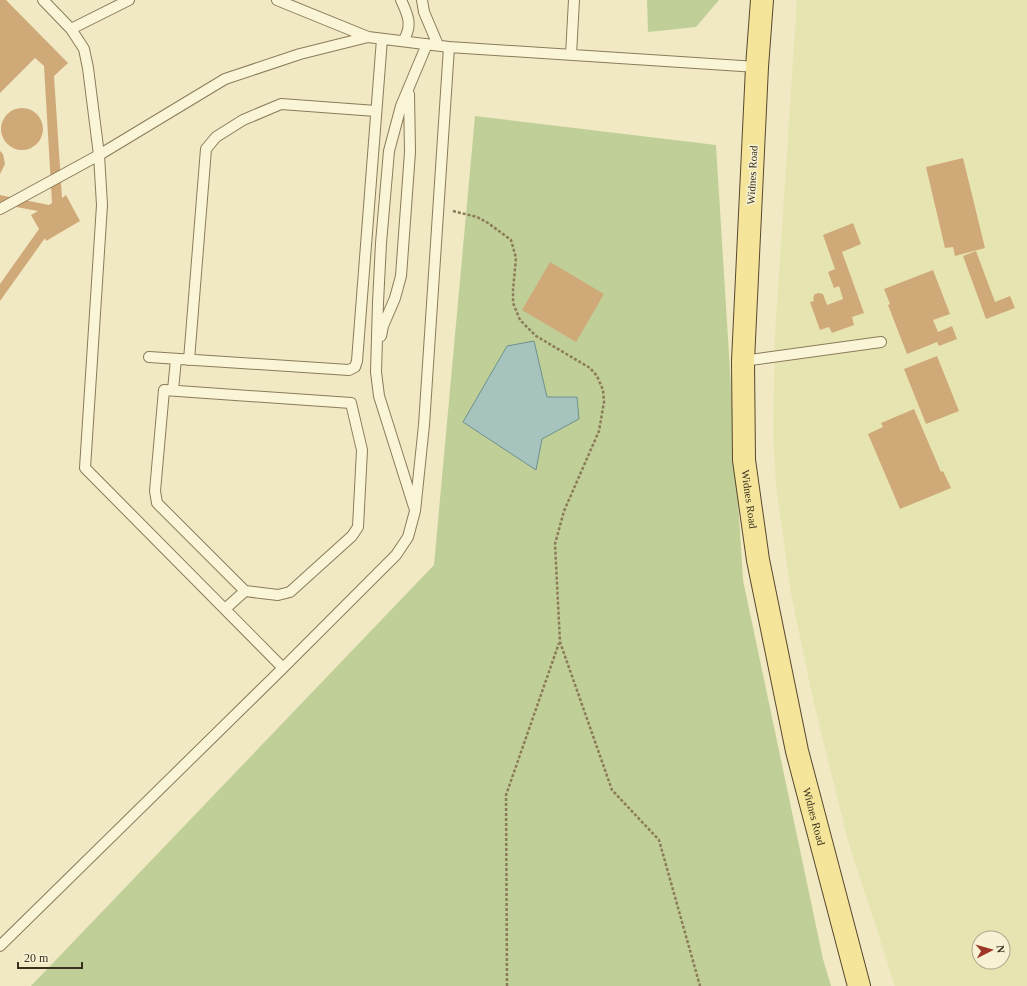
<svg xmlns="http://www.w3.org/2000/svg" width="1027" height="986" font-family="'Times New Roman',serif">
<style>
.farmland{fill:#e6e5b1;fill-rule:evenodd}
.green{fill:#c0cf97}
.water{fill:#a6c3be;stroke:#6c928e}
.building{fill:#d0a978}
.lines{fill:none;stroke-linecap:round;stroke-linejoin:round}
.service-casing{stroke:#8b7b59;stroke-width:12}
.primary-casing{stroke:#59482e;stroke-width:24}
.path{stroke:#8b7b59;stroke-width:2.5;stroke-dasharray:3 2;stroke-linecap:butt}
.service{stroke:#faf5d7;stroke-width:10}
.primary{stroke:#f4e59a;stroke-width:22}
.labels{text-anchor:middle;stroke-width:3;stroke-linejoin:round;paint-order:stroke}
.street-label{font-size:11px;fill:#3b301e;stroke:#f7f2d4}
</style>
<rect width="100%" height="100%" fill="#f0e9c4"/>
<!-- farmland -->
<path class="farmland" d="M797 0H1027V986H895L848 841 814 704 791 594 776 485 773 435 775 333ZM979 938H1003V962H979Z"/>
<!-- green -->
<path class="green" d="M647 0H719L696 27 648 32Z
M475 116 716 145 743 580 823 959 831 986H31L434 565Z"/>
<!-- water -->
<path class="water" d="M534 341 547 397H577L579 419 542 439 536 470 463 422 507 346Z"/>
<!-- building -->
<path class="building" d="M0 0H6L68 63 54 76 62 198 66 195 80 221 46 241 45 238 0 301V284L39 229 31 215 38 211 0 204V195L49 205 52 203 44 66 35 58 0 93Z
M1 129a21 21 0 1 1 42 0a21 21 0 1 1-42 0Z
M0 151 3 154 5 164 0 174Z
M963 158 985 248 955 256 953 247 945 248 926 167Z
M853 223 861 244 842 252 864 313 852 317 854 325 832 333 829 327 820 330 810 302 814 301 813 298 815 294 819 293 823 294 827 305 843 299 839 286 834 288 828 272 835 269 823 235Z
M976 251 995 302 1010 296 1015 308 986 319 963 256Z
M550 262 604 294 576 342 522 310Z
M933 270 950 314 933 320 938 332 952 326 957 339 939 346 937 342 907 354 888 305 890 304 884 289Z
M937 356 959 411 926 424 904 369Z
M914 409 941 472 943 471 951 488 900 509 868 434 883 427 881 423Z"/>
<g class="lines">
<defs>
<path id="service" d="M43 0 71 29 84 49 88 68 99 155 102 205 85 468 283 668
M277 0 368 37 449 47 757 67
M401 0C408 15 413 26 403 41
M422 0 424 12 438 45
M71 29 129 0
M571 55 574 0
M0 209 99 155 225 79 300 54 368 37
M381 336 383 326 395 298 401 276 410 152 409 94
M149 357 349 370 355 367 357 361 382 39
M189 360 206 149 216 137 243 120 281 104 376 111
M743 361 881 342
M173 390 176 359
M414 507 379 396 376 372 378 303 381 243 389 151 401 106 427 44
M225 609 245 591 157 503 155 491 164 390 351 403 362 450 358 527 352 536 290 592 278 595 245 591
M0 946 283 668 396 555 408 537 415 511 424 425 449 47"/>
<g id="primary">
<path id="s1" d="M762 0 757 67 743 361 744 460 758 560 797 751 859 986"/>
</g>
</defs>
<!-- service casing -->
<use href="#service" class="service-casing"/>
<!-- primary casing -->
<use href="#primary" class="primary-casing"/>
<!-- path -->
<path class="path" d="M453 211 477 217 488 223 511 240 516 258 513 290V303L520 320 536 336 590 368 597 376 603 390 604 402 599 431 564 511 555 544 560 642 612 790 659 840 700 986
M507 986 506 795 559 643"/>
<!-- service -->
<use href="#service" class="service"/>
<!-- primary -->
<use href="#primary" class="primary"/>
</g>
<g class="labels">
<!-- street labels -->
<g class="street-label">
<text transform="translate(752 175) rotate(-87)" y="4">Widnes Road</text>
<text dy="4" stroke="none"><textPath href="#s1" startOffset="500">Widnes Road</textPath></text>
<text dy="4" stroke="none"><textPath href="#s1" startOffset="824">Widnes Road</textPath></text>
</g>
</g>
<!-- north arrow -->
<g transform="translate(991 950) rotate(84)"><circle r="19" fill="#f7f2d4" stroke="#aca48b"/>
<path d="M0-3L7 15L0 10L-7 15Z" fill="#9d3727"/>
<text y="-6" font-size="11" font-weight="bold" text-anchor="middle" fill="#3b301e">N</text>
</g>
<!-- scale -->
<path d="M18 962v6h64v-6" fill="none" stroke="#3b301e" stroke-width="2"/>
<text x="24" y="962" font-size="12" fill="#3b301e" stroke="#f7f2d4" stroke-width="3" paint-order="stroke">20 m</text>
</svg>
